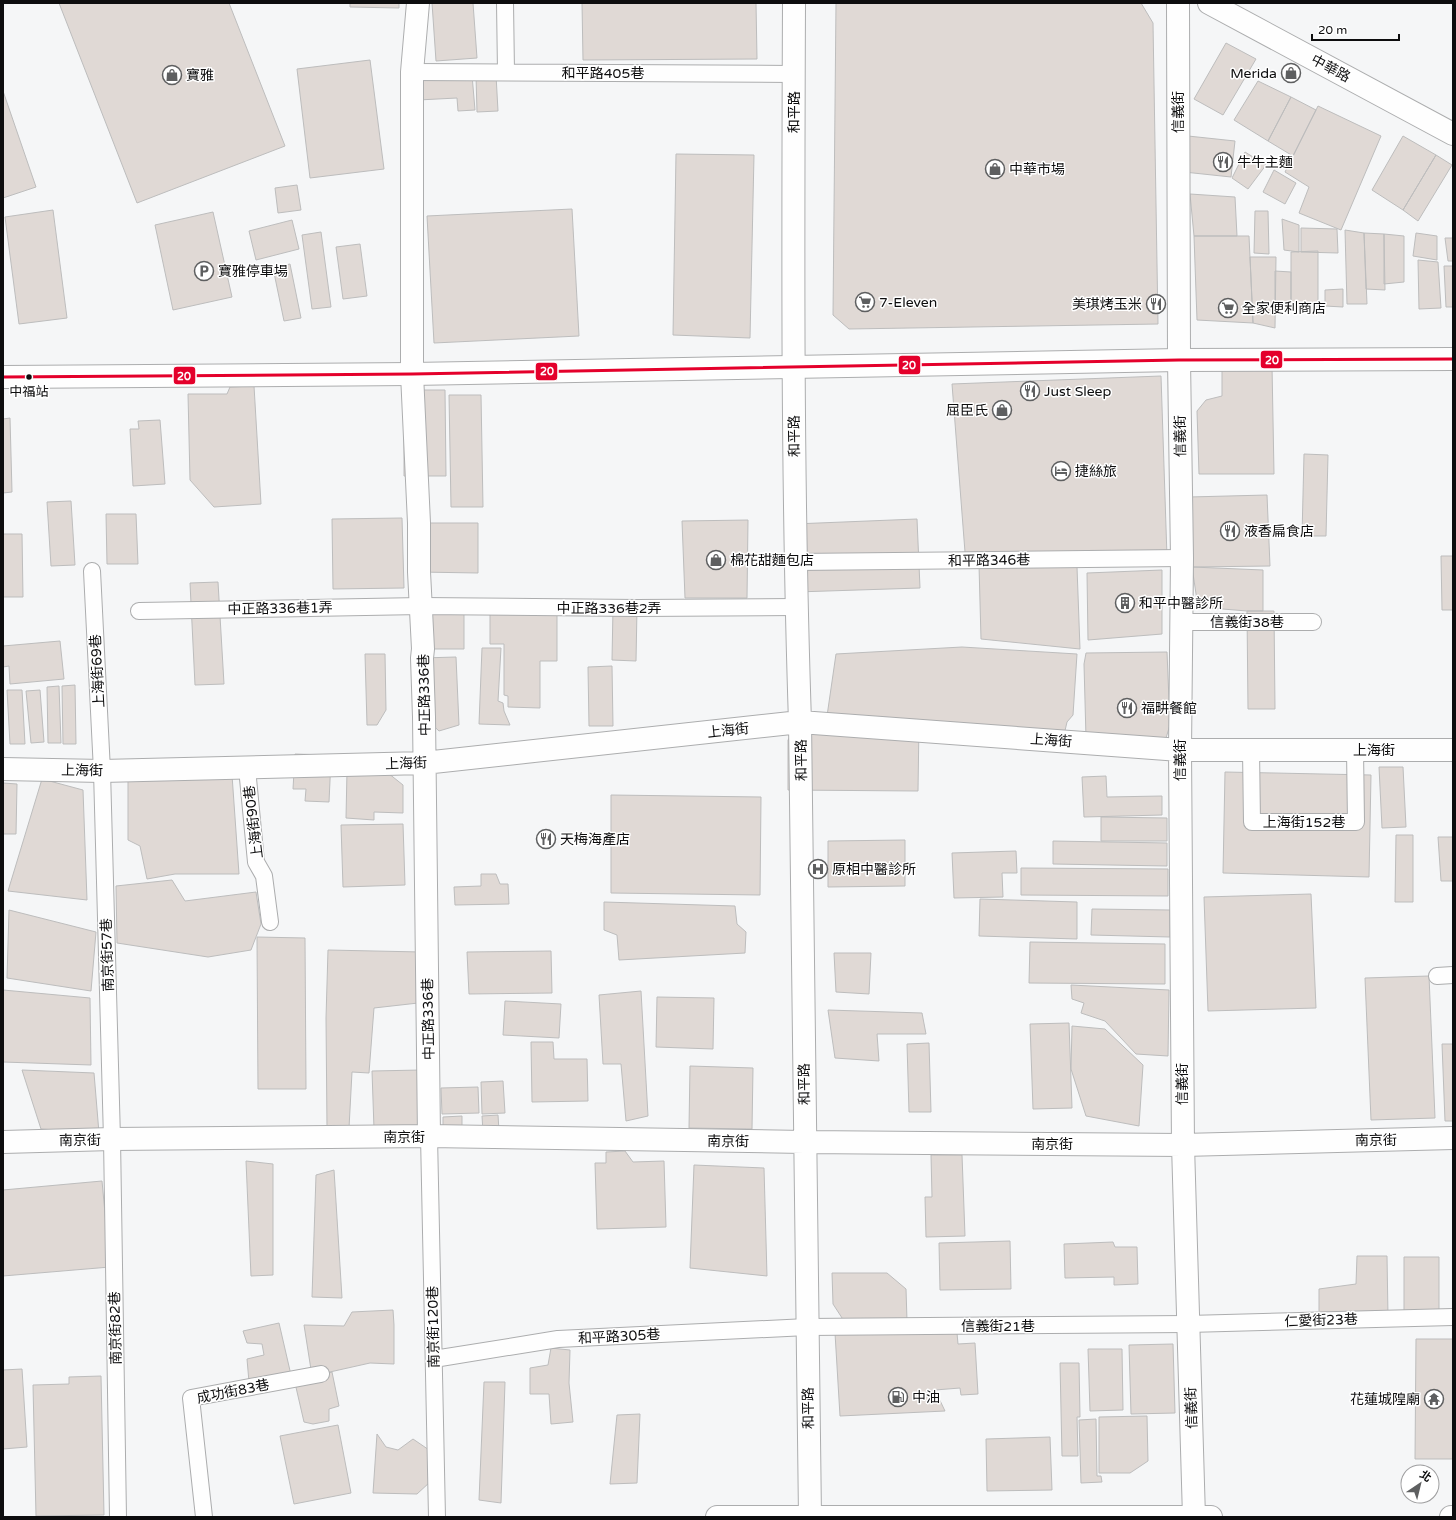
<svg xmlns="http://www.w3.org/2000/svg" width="1456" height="1520" font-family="'Varela Round','Noto Sans TC',sans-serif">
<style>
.building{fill:#e0d9d5;stroke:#bdbdbd}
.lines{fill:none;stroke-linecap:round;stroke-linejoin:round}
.service-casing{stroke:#acadae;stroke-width:18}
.minor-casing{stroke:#acadae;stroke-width:24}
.primary-casing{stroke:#acadae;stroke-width:24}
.service{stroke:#fefefe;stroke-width:16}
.minor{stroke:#fefefe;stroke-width:22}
.primary{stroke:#fefefe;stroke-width:22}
.bus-1-casing{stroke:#fff;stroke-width:6}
.bus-1{stroke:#e4002b;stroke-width:3}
.bus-dot{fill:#0d0d0e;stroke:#fff;stroke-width:1.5}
.labels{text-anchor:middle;stroke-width:3;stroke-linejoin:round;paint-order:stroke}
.bus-label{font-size:13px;fill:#0d0d0e;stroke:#fff}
.street-label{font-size:14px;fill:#0d0d0e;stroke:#fff}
.poi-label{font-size:14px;fill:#0d0d0e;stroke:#fff;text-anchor:start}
.line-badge{stroke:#fff;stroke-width:1.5}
.badge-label{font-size:11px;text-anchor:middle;font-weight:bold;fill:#fff}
</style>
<rect width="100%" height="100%" fill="#f5f6f7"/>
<!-- building -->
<path class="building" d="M59 3H229L285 146 137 203Z
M350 3H399V8L350 7Z
M432 3H473L477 58 436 61Z
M582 3H756L757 59 583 60Z
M836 3H1141L1153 23 1158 324 849 329 833 315Z
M1226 43 1256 59 1223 115 1194 99Z
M370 60 384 169 310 178 297 69Z
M472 75 475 110 458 111 457 98 418 100 417 79Z
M496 75 498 111 477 112 476 76Z
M1258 81 1291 97 1268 141 1234 120Z
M3 91 36 187 3 198Z
M1291 97 1316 110 1293 156 1268 141Z
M1318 106 1381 136 1341 230 1299 213 1309 187 1285 172Z
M1188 136 1235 141 1231 177 1184 172Z
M1403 136 1436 155 1403 210 1372 190Z
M1245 152 1266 165 1248 189 1232 178Z
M676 154 754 155 750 338 673 335Z
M1436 155 1452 165 1418 221 1403 210Z
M1274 170 1296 183 1285 204 1263 192Z
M297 185 301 210 278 213 275 188Z
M1190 194 1235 197 1237 236H1194Z
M572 209 579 336 434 343 427 216Z
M53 210 67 318 19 324 5 217Z
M1255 211H1268L1269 254 1254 253Z
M213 212 232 297 173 310 155 225Z
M1282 219 1299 225V252L1284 250Z
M292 220 299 249 256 260 249 231Z
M1301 228 1337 229 1338 253 1301 252Z
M1345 230 1364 233 1367 304H1347Z
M321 232 331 307 312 309 302 235Z
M1364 233 1384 234 1385 290 1366 289Z
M1416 233 1437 236V260L1413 256Z
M1384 234 1404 236V282L1384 284Z
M1194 236H1249L1253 323 1197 320Z
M1445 238H1453V261H1448Z
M360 244 367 296 343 299 336 247Z
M1318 251V309L1291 311V252Z
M1250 257H1276L1275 328 1253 323Z
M1418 260 1438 262 1441 308 1419 309Z
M290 264 301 318 284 321 273 268Z
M1444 266H1453V307H1446Z
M1275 271 1291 272V311L1275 309Z
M1343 289V307L1325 306V290Z
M1272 366 1274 474H1199L1197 411 1206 400 1222 396V367Z
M1161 376 1167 557 966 565 952 384Z
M254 386 261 504 214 507 190 480 188 394H227L230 387Z
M422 390H445L446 476H404V399Z
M449 395H481L483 507H451Z
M10 418 12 492 3 493V419Z
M160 420 165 484 133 486 130 429H139L138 421Z
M1304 454 1328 455 1326 536H1302Z
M1267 495 1270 566 1192 567 1189 497Z
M71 501 75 565 51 566 47 502Z
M106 514H136L138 564H107Z
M402 518 404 588 333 589 332 519Z
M917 519 920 588 796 592 794 524Z
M748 520 747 598H685L682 521Z
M419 523H478V573L419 572Z
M3 534H22L23 597H3Z
M1441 556H1453V610H1442Z
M979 565 1077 567 1080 649 981 639Z
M1192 567 1263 570V611H1247L1198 607Z
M1162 570V634L1088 640 1087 573Z
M218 582 224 684 195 685 190 583Z
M424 600 464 601V649H423Z
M613 608H637L636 661 612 660Z
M1247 611H1274L1275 709H1248Z
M490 613H557V661H540V708L508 707V696L504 695V644H490Z
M60 641 64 679 10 684 9 666 3 667V646Z
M962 647 1077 654 1073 715 1067 722 1064 735 827 716 836 654Z
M482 648H501L498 701 503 703 504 711 510 725 479 724Z
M1167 652 1170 725 1166 738H1086L1084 664 1086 653Z
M365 654H385L386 710 377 725H367Z
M456 657 459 725 439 731 424 717 422 658Z
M612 666 613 726H589L588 667Z
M75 685 76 744H63L62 686Z
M59 686 61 743H48L47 687Z
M7 690H22L25 744H10Z
M40 690 44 742 31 743 26 691Z
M800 722 919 723 918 791 788 790V740Z
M295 754 326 755 331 759 329 802 305 801 306 789H293Z
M1379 767H1403L1406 827 1382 828Z
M347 771 388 773 403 785V813L374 812V820L346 818Z
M1225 772 1371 775 1369 877 1223 873Z
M232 775 239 874H175L147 879 140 846 128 840V777Z
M1106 776 1107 797 1162 796V815L1084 817 1082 777Z
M42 779 83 790 87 900 8 891Z
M3 783 17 784 16 834H3Z
M611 795 761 797 760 895 611 893Z
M1101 817 1167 818V841H1101Z
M403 824 405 885 343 887 341 825Z
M1396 835H1413V902H1395Z
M1438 837H1453V881H1441Z
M905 840V886L828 887V841Z
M1053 841 1167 843V866L1053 864Z
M1016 851 1017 873H1002L1003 897 954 898 952 853Z
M1021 868 1168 869V896L1021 895Z
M481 874H496L500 884H508L509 904 455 905 454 887 481 886Z
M172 880 185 901 256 892 261 924 251 950 208 957 117 943 116 886Z
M1311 894 1316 1008 1208 1011 1204 897Z
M980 899 1077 902V939L979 936Z
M604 902 735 906 737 924 746 932 745 953 619 960 617 935 604 930Z
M1092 909 1170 910V937L1091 935Z
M9 910 96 932 91 991 7 978Z
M257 937 305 938 306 1089H258Z
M1030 942 1165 944V984L1029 983Z
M328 950 421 952 427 1002 374 1008 369 1073 352 1072 349 1128H327L326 1018Z
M551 951 552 993 469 994 467 952Z
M834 953H871L869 994 836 992Z
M1429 976 1435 1118 1371 1120 1365 978Z
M1071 985 1169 990 1168 1056 1136 1054 1105 1021 1081 1013 1084 1003 1072 999Z
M3 990 90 998 91 1065 3 1062Z
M641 991 648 1116 626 1121 621 1064H603L599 995Z
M657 997 714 998 713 1049 656 1047Z
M505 1001 561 1004 559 1038 503 1035Z
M828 1010 922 1013 926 1034H877L879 1061 835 1058Z
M1069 1023 1072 1108 1033 1109 1030 1024Z
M1072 1026 1105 1029 1143 1065 1139 1126 1086 1116 1071 1069Z
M531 1042H553L554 1059H587L588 1101 532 1102Z
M929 1043 931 1112H909L907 1044Z
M1442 1044H1453V1121H1445Z
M690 1066 753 1068 752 1129 689 1128Z
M22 1070 94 1073 99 1133 41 1129Z
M421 1070 423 1127 374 1129 372 1071Z
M503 1081 505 1113 482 1114 481 1082Z
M478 1087 479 1113 442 1114 441 1088Z
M498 1115 499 1131 483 1132 482 1116Z
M462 1116V1132H443V1117Z
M625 1151 633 1162 664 1161 666 1227 597 1229 595 1163H606V1152Z
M931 1155H962L965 1236 926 1237 925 1197H932Z
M246 1161 273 1164V1275L251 1276Z
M694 1165 764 1168 767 1276 690 1268Z
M334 1170 342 1298 312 1297 316 1175Z
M102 1181 110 1267 3 1276V1190Z
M1010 1241 1011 1289 940 1290 939 1243Z
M1113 1242 1115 1247H1137L1138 1284 1114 1285V1277L1065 1278 1064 1244Z
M1357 1256H1387L1388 1316 1319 1317V1289L1356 1284Z
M1404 1257H1439V1312H1404Z
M832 1273H887L906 1289 907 1321H844L833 1304Z
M393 1310 394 1325V1364L370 1363 312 1376 304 1325 344 1326 352 1312Z
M279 1323 291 1375 249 1382 247 1359 264 1355 262 1344 247 1343 243 1331Z
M936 1328V1334L957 1333 958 1344 975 1343 978 1394 961 1395 960 1388 935 1390 945 1411 840 1416 835 1333Z
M1416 1339H1453V1459H1415Z
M1173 1344 1175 1413 1131 1414 1129 1345Z
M551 1348 570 1350 569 1383 573 1422 551 1424 549 1394H530V1368L548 1365Z
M1088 1349H1122L1123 1410 1090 1411Z
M1060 1363H1079L1080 1417H1077L1078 1456H1062Z
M22 1369 27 1447 3 1449V1370Z
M332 1372 339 1406 329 1409V1421L313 1424 304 1422 295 1383Z
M101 1376 104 1515 36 1516 33 1385 69 1384V1377Z
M484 1382H505L501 1503 479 1500Z
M640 1414 637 1483 610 1484 617 1415Z
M1147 1416 1148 1461 1130 1473H1099V1417Z
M1096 1419 1097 1476H1101L1102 1482 1081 1483 1079 1420Z
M338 1425 351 1493 294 1504 280 1436Z
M377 1434 386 1447 398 1450 413 1439 435 1454 430 1482 417 1494 373 1493Z
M1050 1437 1052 1490 987 1491 986 1439Z"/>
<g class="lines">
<defs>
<path id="service" d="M505 3 506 72
M412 72 794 74
M796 562 1182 558
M92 571 102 771 112 1139 118 1517
M139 611 421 606 637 608 796 607
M1181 622H1313
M1251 750 1252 822H1356L1355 750
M247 768 256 862 264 876 270 922
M1437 976 1453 975
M429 1136 437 1517
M434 1359 558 1339 807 1327 1188 1324 1453 1317
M204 1517 191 1398 321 1374"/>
<path id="minor" d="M418 3 412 72V374L419 523V572L423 649 422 658 424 717 429 1136
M794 3C793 243 792 482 800 722L810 1517
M1178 3 1179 360 1182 558 1180 750 1183 1145 1194 1517
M3 769 102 771 424 763 800 722 1180 750H1453
M3 1142 112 1139 429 1136 804 1142 1183 1145 1453 1138
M717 1517H1211
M1451 1517H1453"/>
<path id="primary" d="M1209 3 1453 134
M3 377 412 374 1179 360 1453 359"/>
</defs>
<!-- service casing -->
<use href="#service" class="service-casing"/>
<!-- minor casing -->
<use href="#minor" class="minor-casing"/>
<!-- primary casing -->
<use href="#primary" class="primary-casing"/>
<!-- service -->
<use href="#service" class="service"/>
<!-- minor -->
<use href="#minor" class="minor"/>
<!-- primary -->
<use href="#primary" class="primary"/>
<defs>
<path id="bus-1" d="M3 377 412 374 1179 360 1453 359"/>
</defs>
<!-- bus-1 casing -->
<use href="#bus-1" class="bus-1-casing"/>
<!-- bus-1 -->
<use href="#bus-1" class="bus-1"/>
</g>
<!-- icons -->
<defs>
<symbol id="shop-ring" viewBox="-11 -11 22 22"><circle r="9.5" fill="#fff" stroke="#5e5f60" stroke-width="1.5"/><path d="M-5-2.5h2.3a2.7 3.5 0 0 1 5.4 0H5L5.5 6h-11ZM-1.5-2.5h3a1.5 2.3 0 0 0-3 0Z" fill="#5e5f60"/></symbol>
<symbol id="restaurant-ring" viewBox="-11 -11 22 22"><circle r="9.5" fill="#fff" stroke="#5e5f60" stroke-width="1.5"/><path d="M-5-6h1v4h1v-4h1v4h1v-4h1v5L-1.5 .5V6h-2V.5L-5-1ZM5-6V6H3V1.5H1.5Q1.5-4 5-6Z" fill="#5e5f60"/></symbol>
<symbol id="parking-ring" viewBox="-11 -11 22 22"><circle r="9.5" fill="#fff" stroke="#5e5f60" stroke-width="1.5"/><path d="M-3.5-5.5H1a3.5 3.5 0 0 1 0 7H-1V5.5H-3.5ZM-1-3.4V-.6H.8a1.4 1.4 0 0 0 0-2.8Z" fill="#5e5f60"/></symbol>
<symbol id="supermarket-ring" viewBox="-11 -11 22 22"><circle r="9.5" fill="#fff" stroke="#5e5f60" stroke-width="1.5"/><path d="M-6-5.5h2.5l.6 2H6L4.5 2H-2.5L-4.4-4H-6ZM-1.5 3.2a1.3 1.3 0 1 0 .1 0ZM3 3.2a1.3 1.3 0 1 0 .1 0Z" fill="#5e5f60"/></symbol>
<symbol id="hotel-ring" viewBox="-11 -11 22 22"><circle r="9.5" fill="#fff" stroke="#5e5f60" stroke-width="1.5"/><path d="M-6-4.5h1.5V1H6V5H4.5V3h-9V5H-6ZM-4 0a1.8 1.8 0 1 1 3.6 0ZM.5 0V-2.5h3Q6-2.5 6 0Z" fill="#5e5f60"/></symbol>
<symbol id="building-ring" viewBox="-11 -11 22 22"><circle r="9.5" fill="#fff" stroke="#5e5f60" stroke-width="1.5"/><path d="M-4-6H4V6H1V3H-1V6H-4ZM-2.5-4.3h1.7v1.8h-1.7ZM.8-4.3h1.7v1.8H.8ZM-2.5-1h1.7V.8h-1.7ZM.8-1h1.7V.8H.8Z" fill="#5e5f60"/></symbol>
<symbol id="hospital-ring" viewBox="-11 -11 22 22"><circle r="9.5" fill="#fff" stroke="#5e5f60" stroke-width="1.5"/><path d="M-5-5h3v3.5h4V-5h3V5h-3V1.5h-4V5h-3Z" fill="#5e5f60"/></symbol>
<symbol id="fuel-ring" viewBox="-11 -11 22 22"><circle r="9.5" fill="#fff" stroke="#5e5f60" stroke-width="1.5"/><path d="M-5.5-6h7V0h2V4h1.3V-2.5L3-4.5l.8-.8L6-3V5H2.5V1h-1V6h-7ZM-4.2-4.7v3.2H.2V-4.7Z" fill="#5e5f60"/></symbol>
<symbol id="temple-ring" viewBox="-11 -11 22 22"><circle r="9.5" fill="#fff" stroke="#5e5f60" stroke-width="1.5"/><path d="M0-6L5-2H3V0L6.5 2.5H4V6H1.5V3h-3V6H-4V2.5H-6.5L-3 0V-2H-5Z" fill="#5e5f60"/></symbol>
</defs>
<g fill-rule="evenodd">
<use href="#shop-ring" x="1280" y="62" width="22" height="22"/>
<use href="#shop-ring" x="161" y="64" width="22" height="22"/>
<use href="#restaurant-ring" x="1212" y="151" width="22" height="22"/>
<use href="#shop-ring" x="984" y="158" width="22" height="22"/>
<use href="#parking-ring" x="193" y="260" width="22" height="22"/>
<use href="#supermarket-ring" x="854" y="291" width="22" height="22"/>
<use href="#restaurant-ring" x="1145" y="293" width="22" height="22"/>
<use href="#supermarket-ring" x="1217" y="297" width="22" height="22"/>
<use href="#restaurant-ring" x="1019" y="380" width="22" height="22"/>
<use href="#shop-ring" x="991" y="399" width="22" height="22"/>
<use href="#hotel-ring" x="1050" y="460" width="22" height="22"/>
<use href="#restaurant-ring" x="1219" y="520" width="22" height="22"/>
<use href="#shop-ring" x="705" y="549" width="22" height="22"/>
<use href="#building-ring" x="1114" y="592" width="22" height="22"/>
<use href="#restaurant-ring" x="1116" y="697" width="22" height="22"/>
<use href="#restaurant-ring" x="535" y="828" width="22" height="22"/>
<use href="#hospital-ring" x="807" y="858" width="22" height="22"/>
<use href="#fuel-ring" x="887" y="1386" width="22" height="22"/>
<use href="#temple-ring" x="1423" y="1388" width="22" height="22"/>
</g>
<!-- markers -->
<circle class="bus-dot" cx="29" cy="377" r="3.5"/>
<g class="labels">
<!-- bus labels -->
<g class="bus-label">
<text x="29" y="396">中福站</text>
</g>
<!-- street labels -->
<g class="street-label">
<text transform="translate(1331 68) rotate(28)" y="5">中華路</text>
<text x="603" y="78">和平路405巷</text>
<text transform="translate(794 112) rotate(-90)" y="5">和平路</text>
<text transform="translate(1178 112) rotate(-90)" y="5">信義街</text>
<text transform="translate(794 436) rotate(-91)" y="5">和平路</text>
<text transform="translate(1180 436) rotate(-91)" y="5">信義街</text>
<text transform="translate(989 560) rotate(-1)" y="5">和平路346巷</text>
<text transform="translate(280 608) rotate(-1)" y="5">中正路336巷1弄</text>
<text x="609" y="613">中正路336巷2弄</text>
<text x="1247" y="627">信義街38巷</text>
<text transform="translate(97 671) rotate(-93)" y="5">上海街69巷</text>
<text transform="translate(424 695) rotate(-91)" y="5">中正路336巷</text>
<text transform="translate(728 730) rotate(-6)" y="5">上海街</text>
<text transform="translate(1051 740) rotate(4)" y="5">上海街</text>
<text x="1374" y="755">上海街</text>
<text transform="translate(801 760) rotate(-91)" y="5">和平路</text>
<text transform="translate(1180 760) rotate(-90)" y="5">信義街</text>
<text transform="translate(406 763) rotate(-2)" y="5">上海街</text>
<text transform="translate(82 770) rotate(1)" y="5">上海街</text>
<text transform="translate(253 822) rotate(-97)" y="5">上海街90巷</text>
<text x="1304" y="827">上海街152巷</text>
<text transform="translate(107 955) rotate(-92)" y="5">南京街57巷</text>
<text transform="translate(428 1019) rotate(-91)" y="5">中正路336巷</text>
<text transform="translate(804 1084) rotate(-91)" y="5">和平路</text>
<text transform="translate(1182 1084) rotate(-90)" y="5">信義街</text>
<text x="404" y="1142">南京街</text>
<text transform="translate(80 1140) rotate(-1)" y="5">南京街</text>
<text transform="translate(1376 1140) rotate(-1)" y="5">南京街</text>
<text transform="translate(728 1141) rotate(1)" y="5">南京街</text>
<text x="1052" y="1149">南京街</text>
<text transform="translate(1321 1320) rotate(-2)" y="5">仁愛街23巷</text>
<text x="998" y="1331">信義街21巷</text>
<text transform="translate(433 1327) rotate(-91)" y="5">南京街120巷</text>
<text transform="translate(115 1328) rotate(-91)" y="5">南京街82巷</text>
<text transform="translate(619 1336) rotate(-3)" y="5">和平路305巷</text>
<text transform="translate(233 1391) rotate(-11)" y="5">成功街83巷</text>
<text transform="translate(808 1408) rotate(-91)" y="5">和平路</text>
<text transform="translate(1191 1408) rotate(-92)" y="5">信義街</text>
</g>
<!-- poi labels -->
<g class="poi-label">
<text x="1277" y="78" text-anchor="end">Merida</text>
<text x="186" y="80">寶雅</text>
<text x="1237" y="167">牛牛主麵</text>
<text x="1009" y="174">中華市場</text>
<text x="218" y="276">寶雅停車場</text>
<text x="879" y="307">7-Eleven</text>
<text x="1142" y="309" text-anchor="end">美琪烤玉米</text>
<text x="1242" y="313">全家便利商店</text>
<text x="1044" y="396">Just Sleep</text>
<text x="988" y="415" text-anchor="end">屈臣氏</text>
<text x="1075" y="476">捷絲旅</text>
<text x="1244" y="536">液香扁食店</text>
<text x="730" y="565">棉花甜麵包店</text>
<text x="1139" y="608">和平中醫診所</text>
<text x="1141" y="713">福畊餐館</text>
<text x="560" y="844">天梅海產店</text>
<text x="832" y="874">原相中醫診所</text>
<text x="912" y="1402">中油</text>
<text x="1420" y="1404" text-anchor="end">花蓮城隍廟</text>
</g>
</g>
<g class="line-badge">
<rect x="1260" y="350" width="23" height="19" rx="4" fill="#e4002b"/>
<rect x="898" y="355" width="23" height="20" rx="4" fill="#e4002b"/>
<rect x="535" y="362" width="23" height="19" rx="4" fill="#e4002b"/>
<rect x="173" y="366" width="23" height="19" rx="4" fill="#e4002b"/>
</g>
<g class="badge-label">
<text x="1272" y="364">20</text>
<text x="909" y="369">20</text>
<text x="547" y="375">20</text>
<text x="184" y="380">20</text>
</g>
<!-- border -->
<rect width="1456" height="1520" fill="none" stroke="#0d0d0e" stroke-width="8"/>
<!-- north arrow -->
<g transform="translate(1420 1484) rotate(35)"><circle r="19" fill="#ffffff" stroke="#9e9e9f"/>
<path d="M0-3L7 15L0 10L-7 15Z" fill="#5e5f60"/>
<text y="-6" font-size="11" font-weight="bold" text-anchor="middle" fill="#0d0d0e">北</text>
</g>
<!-- scale -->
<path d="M1312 34v6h87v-6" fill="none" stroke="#0d0d0e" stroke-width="2"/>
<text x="1318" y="34" font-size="12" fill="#0d0d0e" stroke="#ffffff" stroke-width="3" paint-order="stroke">20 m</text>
</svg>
